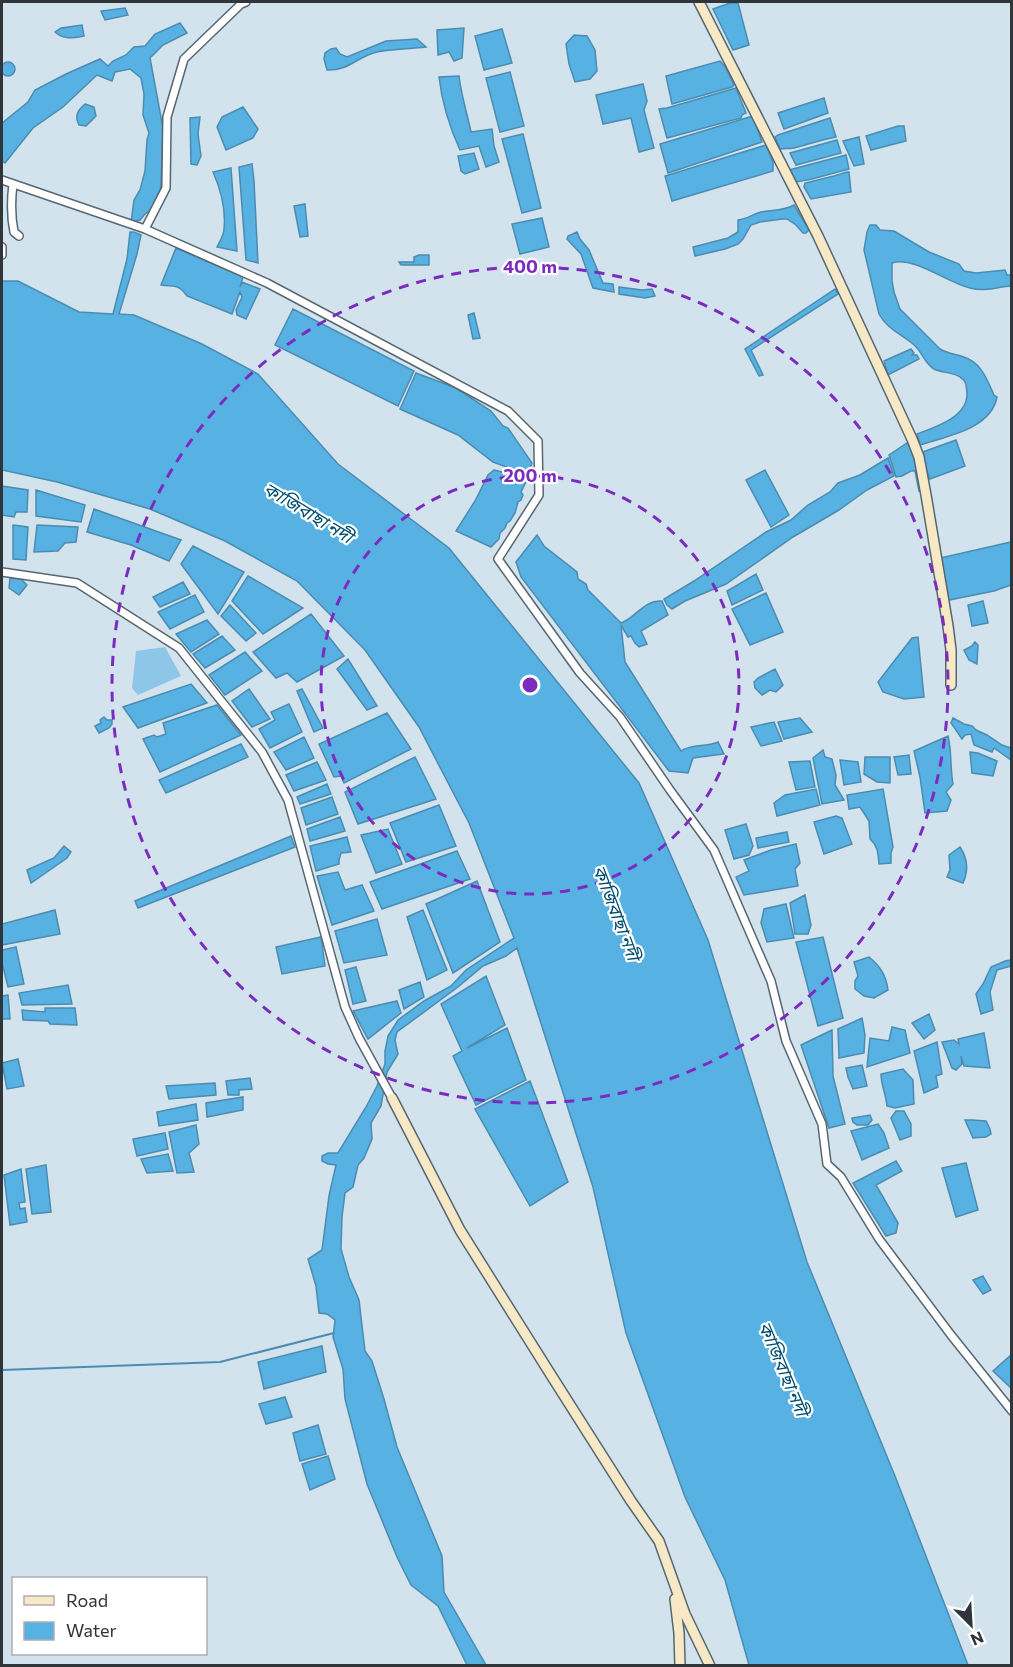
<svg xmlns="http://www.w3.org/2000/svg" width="1013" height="1667" font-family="Commissioner,'Noto Sans Bengali',sans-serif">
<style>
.green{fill:#8ec6e8}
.water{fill:#57b1e2;stroke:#4b8cb0;stroke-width:1.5}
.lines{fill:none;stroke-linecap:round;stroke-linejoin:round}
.stream{stroke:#4b8cb0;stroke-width:2}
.street-casing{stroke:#576770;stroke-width:10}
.secondary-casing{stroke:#576770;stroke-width:12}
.street{stroke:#fff;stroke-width:7}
.secondary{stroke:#f8e9c6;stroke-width:9}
.ring{fill:none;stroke:#7b2cbf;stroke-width:3;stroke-dasharray:10 8}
.labels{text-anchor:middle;stroke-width:4.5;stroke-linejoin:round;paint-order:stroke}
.water-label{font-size:18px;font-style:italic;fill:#004d6e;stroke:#fff}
.centre{fill:#7b2cbf;stroke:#fff;stroke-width:3}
.ring-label{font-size:18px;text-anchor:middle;font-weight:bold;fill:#7b2cbf;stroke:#fff;stroke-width:4.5;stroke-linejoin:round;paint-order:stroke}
</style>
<rect width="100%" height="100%" fill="#d2e3ee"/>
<!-- green -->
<path class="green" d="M165 647 181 676 138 695 132 688 136 651Z"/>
<!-- water -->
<path class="water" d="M730 3H738L749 45 733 50 713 9Z
M125 8 128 15 105 20 101 11Z
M180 23 187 33 163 45 150 58 163 128 161 186 155 207 145 214 140 220 131 222 134 200 140 190 145 171 147 140 149 133 143 115 144 94 141 78 130 69 115 72 112 81 97 75 63 107 33 128 5 163 2 161V123L28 102 35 90 66 74 100 59 108 66 113 61 126 55 134 47 145 46 155 34Z
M82 25 84 36C73 38 64 40 55 32L61 28Z
M464 28 462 58 454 61 449 52 438 55 437 30Z
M502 29 512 63 484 70 475 36Z
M574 35 587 36 595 50 597 71 590 79 575 82 569 64 566 44Z
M417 39 426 47C410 49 393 49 377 52 358 56 349 71 327 70L324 59 325 53 331 49 336 48 340 54 347 57 386 41Z
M720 61 726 68 734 85 732 87 672 104 666 76Z
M1 69a7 7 0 1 1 14 0a7 7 0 1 1-14 0Z
M510 72 524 126 500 132 486 78Z
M459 76C461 94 467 113 471 132L492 129 494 146 499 162 486 167 479 146 460 150C449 126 442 103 439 77Z
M643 84 647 101 644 110 654 148 639 152 631 118 603 124 596 95Z
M736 88 746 113 742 115 741 118 667 138 659 109 667 108Z
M824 98 828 113 784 129 778 113Z
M85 104 94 107 96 116 86 126 79 125C74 116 78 110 85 104Z
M243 107 258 129 253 138 226 150 217 127 222 117Z
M753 116 762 142 668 173 660 144Z
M200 117 198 134 201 156 197 165 191 164 190 118Z
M830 118 836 137C821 140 809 144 794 148 789 149 785 148 780 149L775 137 778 135Z
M898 126H904L906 141 871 150 866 136Z
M523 134 541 208 522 213 502 139Z
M859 137 864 164 854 166 843 141Z
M837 140 841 153 796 165 790 153Z
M766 145 773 162V171L672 201 665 176Z
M474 153 479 169 465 174 461 171 458 156Z
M846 155 849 169 812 179 796 182 789 170Z
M252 164 254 181 258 263 246 260 239 167Z
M231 168 237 251 217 247C220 241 224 235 224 229 226 209 221 190 213 172Z
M847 172H849L851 192 811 199 804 187 805 183 834 176Z
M305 204 308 236 300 237 294 206Z
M794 205 809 230 806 233H803L796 225 787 219H782L760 222 751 225 743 239 738 244 725 249 695 256 693 247 728 238 738 232V220C747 219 753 214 761 212 773 210 783 211 794 205Z
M542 218 549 247 520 254 512 224Z
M870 225H876L880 230 894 231 929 252 959 264 964 271 976 273 1005 270 1007 275H1011V286C997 287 985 292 970 288 947 283 915 256 892 263V281L894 292 900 309 940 349C948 354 956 354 964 357 982 363 987 380 994 395L997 397C991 429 947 436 920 445L917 434C936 427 968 417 967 393 966 386 967 381 960 377 953 372 942 373 934 369 924 363 922 351 913 344 901 334 887 329 879 314L864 250 867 232Z
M130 232H134L141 235 137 254 119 314 134 315 202 344 258 374 338 464 449 548 639 783 708 940 807 1262 895 1476 968 1665H749L725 1580 685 1497 626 1333 593 1187 517 948 506 956 483 966 458 987 397 1032 395 1040 398 1054 387 1072 381 1106 371 1123 372 1139 364 1158 358 1165 353 1187 345 1193 342 1217 341 1249 349 1277 359 1300 365 1351 372 1361 384 1399 397 1447 442 1556 444 1592 486 1665H467L438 1606 411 1585 397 1557 367 1484 345 1399 343 1369 333 1337 335 1320 327 1314 319 1313 316 1286 308 1259 322 1250 329 1196 336 1165 328 1164 322 1161V1156L328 1153H338L366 1107 377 1086 385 1064V1051L388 1036 398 1020 424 1001 451 986 466 970 514 938 469 823 419 727 365 650 297 581 225 541 150 509 57 482 2 470V281H18L79 312 113 314 127 259Z
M577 232 580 239 589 250 603 283 613 284 614 292 593 288 581 254 567 239 568 236Z
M176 248 243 277 240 287 242 282 260 289 246 319 237 315 236 310 242 297 240 292 232 314 187 296C178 283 173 287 161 285Z
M419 255H429V265H401L399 262H414V257Z
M619 287 642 290 652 289 655 296 645 298 619 294Z
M835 289 838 294 751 350 763 375 759 376 745 349Z
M293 309 414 371 398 406 275 345Z
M474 313 480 338 473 339 468 315Z
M911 349 914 353 912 355H917L919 359 888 375 884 361Z
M416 373 456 388 491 411 503 426 508 428 532 463 530 469 531 476 493 462 458 435 400 409Z
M956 440 965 466 930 479 920 453Z
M907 443 916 453 923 490 919 491 915 471H911L902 476 896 477 889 455Z
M888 458 894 476 867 490 839 510 793 537 726 584 685 601 672 609 667 605 664 599 694 581 766 532 791 520 808 505 830 492 838 483 860 475Z
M494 470 528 478 521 492 523 495 521 500 518 502 515 513 510 521 507 523 505 528 500 533 499 539 491 547 456 531 475 501 488 475Z
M765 470 789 515 771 527 746 480Z
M2 486 28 490 27 512H16L14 517 2 515Z
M36 490 85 505 81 522 36 516Z
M94 509 181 540 169 561 131 545 87 532Z
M13 525 28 527 26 560 13 559Z
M37 525 78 527 76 542 65 543 58 551 34 552Z
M537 535 544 546 577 572 578 579 586 584 588 590 621 623C636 618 643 600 662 601L668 615 641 631 647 644 639 647 635 643 631 636 628 637 621 625 625 662 681 751C694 743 704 748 718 742L724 754 693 758 688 773 669 771 521 577 516 562Z
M1011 542V585L994 591 949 600 940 558Z
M193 546 244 572 218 614 181 564Z
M756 574 763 590 732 605 727 591Z
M248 576 303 608 263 634 232 601Z
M10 578 21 579 27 585 19 595 9 588Z
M183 582 190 594 160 607 153 597Z
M766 593 783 632 750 645 732 609Z
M195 595 204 612 170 629 158 612Z
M983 601 988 623 972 626 968 605Z
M230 605 256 633 246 641 221 616Z
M311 614 344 656 297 682 287 673 276 678 253 652Z
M207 620 219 634 191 652 176 634Z
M222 636 235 650 205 668 193 654Z
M918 637 924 697 904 699 883 692 878 682 912 638Z
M975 642 978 645 977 664 969 660 964 650 972 646Z
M245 652 262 671 225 695 209 675Z
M348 659 377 706 367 710 337 669Z
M775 669 783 685 776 692 770 690 762 695 755 688 754 682 758 678Z
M191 684 207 703 138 728 123 707Z
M249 689 270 719 252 727 232 701Z
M302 689 323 728 314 732 297 691Z
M289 704 302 732 270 748 259 729 275 720 271 712Z
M217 705 241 735 160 772 143 739 154 735 157 737 166 734 163 723Z
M387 713 411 749 344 783 341 776 334 777 319 744Z
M104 717 107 720H112V724L109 728 99 733 95 726 101 723 100 720Z
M800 718 812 732 784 739 778 722Z
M953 718 964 724 972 726 976 730 987 735 1002 745 1011 748V760L994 748 992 752 974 745 971 734 965 735 962 739 951 723Z
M774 722 782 741 761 746 751 727Z
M948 736C952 752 950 768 953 784L946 792 951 800 947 811 925 813 920 777 914 751Z
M304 737 314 758 286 770 274 752Z
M241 744 248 757 166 793 159 780Z
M823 750 825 757 832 759 836 775 835 785 844 800 822 804 813 758Z
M970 752 978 753 997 761 993 776 972 773Z
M909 755 911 774 898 775 894 757Z
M415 757 436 799 358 824 345 792Z
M865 757H890V783L877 782 864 774Z
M840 760 858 762 861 782 844 785Z
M810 761 815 787 796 790 789 762Z
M317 762 326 780 294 791 286 775Z
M327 784 331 794 300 804 297 797Z
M816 789 820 805 777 816 774 803 785 795Z
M883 789 893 847 891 853V863L879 864C878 853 878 846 870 839L869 821 860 807 849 809 847 795Z
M332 797 338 814 306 825 301 808Z
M439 805 456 846 406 862 390 823Z
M836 816 842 818 852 844 824 854 814 822Z
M340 817 345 831 310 841 307 829Z
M746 824 753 846 749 855 734 859 725 830Z
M388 829 402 864 376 873 361 835Z
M787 832 789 842 758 848 756 838Z
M291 836 295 847 138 908 135 901Z
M347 837 351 852 341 853 339 860V864L316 871 310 846Z
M796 844 800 863 795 869 798 886 744 895 736 877 749 871 744 860 771 850Z
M64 846 71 852 67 858 31 883 27 870 54 858Z
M960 847C968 859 969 870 963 883L947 877 950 870 949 855Z
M457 851 470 879 382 909 370 882Z
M338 872 345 890 362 885 374 911 332 925 317 876Z
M477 881 500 942 453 973 426 904Z
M805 895 811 925 808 934H795L790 903Z
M786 904 794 938 767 942 761 923 764 909Z
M55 910 60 934 2 945V924Z
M423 910 447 970 427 980 407 917Z
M377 919 387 955 344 963 335 931Z
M321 937 325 966 282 974 276 947Z
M823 937 843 1018 818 1026 796 942Z
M16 947 24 984 8 987 2 963V950Z
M869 957C880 966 886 975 888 990L874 998 864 996 855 989V981L858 976 854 962Z
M1011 960V966L997 970 990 992 993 1010 981 1014 976 994 983 984 991 967 1005 961Z
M356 967 366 1001 353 1004 345 970Z
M486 976 505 1025 467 1048 507 1028 526 1080 476 1105 453 1056 462 1051 441 1004Z
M420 982 424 997 404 1009 399 990Z
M68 985 72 1004 22 1005 19 993Z
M8 995 10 1019H2V996Z
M397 1001 401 1013 368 1039 353 1011Z
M45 1008H75L77 1025 50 1024 48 1021 23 1020 22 1010 45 1012Z
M929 1014 935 1030 924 1039 912 1023Z
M862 1018 865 1035 864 1053 839 1058 838 1029Z
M892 1027 905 1030 910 1053 867 1067 870 1038 889 1041Z
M832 1030 833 1076 845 1124 829 1128 801 1045Z
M984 1033 990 1068 964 1066 961 1056 962 1064 956 1070 952 1068 942 1042 954 1040 959 1044 958 1039Z
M937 1042 942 1074 936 1076 938 1087 924 1093 914 1051Z
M18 1059 24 1086 7 1089 2 1063Z
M862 1065 867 1086 853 1089 848 1077 846 1068Z
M903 1069 913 1080 914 1104 895 1108 887 1106C886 1095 881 1085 881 1074Z
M250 1078 252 1089 239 1090V1095H228L226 1081Z
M530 1081 568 1182 530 1206 475 1109Z
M215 1083 216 1095 169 1099 166 1086Z
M243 1097V1110L207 1117 206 1103Z
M196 1104 198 1120 159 1126 157 1112Z
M896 1111H904L911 1124V1136L900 1140 891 1118Z
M870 1115 872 1120 868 1125H857L853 1122 852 1118Z
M972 1120 986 1121 990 1129 991 1134 986 1137 973 1138 965 1120Z
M878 1124 884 1133 889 1148 862 1160 851 1131Z
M196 1125 199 1144 189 1153 194 1172 177 1173 169 1132Z
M165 1133 168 1149 137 1156 133 1139Z
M168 1154 173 1171 147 1173 141 1159Z
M896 1161 902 1171 876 1185 898 1223 896 1233 886 1236 853 1183Z
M966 1163 978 1210 956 1217 942 1168Z
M46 1165 51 1212 32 1214 26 1169Z
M21 1169 25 1202 19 1203 20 1209 25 1208 27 1222 10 1225 4 1175Z
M983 1276 991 1290 983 1294 973 1280Z
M322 1346 326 1372 264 1389 258 1362Z
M1011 1355V1388L993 1371Z
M285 1397 292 1417 266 1424 259 1404Z
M318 1425 326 1454 300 1461 293 1433Z
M328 1456 335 1479 310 1490 302 1464Z"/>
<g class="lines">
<!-- stream -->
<path class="stream" d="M2 1370 220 1362 334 1333"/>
<defs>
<path id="street" d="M2 180 145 229 267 283 508 411 538 441 539 495 498 559 580 673 620 717 670 790 714 850 771 981 786 1041 822 1124 827 1164 841 1177 879 1239 951 1335 1012 1411
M13 184C11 200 11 217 14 232L19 236
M145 229 166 188 167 117 184 59 241 4 246 2
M2 247V255
M2 572 77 583 179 648 262 752 288 800 345 1007 359 1038 392 1098"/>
<path id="secondary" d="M699 2 818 236 912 439 919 457 926 495 948 626 951 650V685
M392 1098 460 1230 551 1375 631 1501 659 1541 685 1614 710 1666
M675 1599 679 1633 680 1666"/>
</defs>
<!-- street casing -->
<use href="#street" class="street-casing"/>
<!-- secondary casing -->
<use href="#secondary" class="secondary-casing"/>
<!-- street -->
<use href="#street" class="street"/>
<!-- secondary -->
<use href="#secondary" class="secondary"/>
</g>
<!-- distance rings -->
<g class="ring">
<circle cx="530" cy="685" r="209"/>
<circle cx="530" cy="685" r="418"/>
</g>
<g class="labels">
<!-- water labels -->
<g class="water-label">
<text transform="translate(308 513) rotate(31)" y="6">কাজিবাছা নদী</text>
<text transform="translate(616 913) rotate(69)" y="6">কাজিবাছা নদী</text>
<text transform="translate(783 1369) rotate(67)" y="6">কাজিবাছা নদী</text>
</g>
</g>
<circle cx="530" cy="685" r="9" class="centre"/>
<g class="ring-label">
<text x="530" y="273">400 m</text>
<text x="530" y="482">200 m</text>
</g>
<!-- border -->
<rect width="1013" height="1667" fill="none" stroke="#2f353a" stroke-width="6"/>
<!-- legend -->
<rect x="12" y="1577" width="195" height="78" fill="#ffffff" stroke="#acaeb0" stroke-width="1.5"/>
<rect x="24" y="1596" width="30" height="9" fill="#f8e9c6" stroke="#acaeb0" stroke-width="1.5"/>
<text x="66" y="1607" font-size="18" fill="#2f353a">Road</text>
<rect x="24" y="1622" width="30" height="18" fill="#57b1e2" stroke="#acaeb0" stroke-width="1.5"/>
<text x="66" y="1637" font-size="18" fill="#2f353a">Water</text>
<!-- north arrow -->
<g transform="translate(971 1625) rotate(156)" stroke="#ffffff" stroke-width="4.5" paint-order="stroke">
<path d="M0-4.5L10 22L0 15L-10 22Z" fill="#2f353a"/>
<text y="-9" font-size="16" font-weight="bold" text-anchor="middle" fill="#2f353a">N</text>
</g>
</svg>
